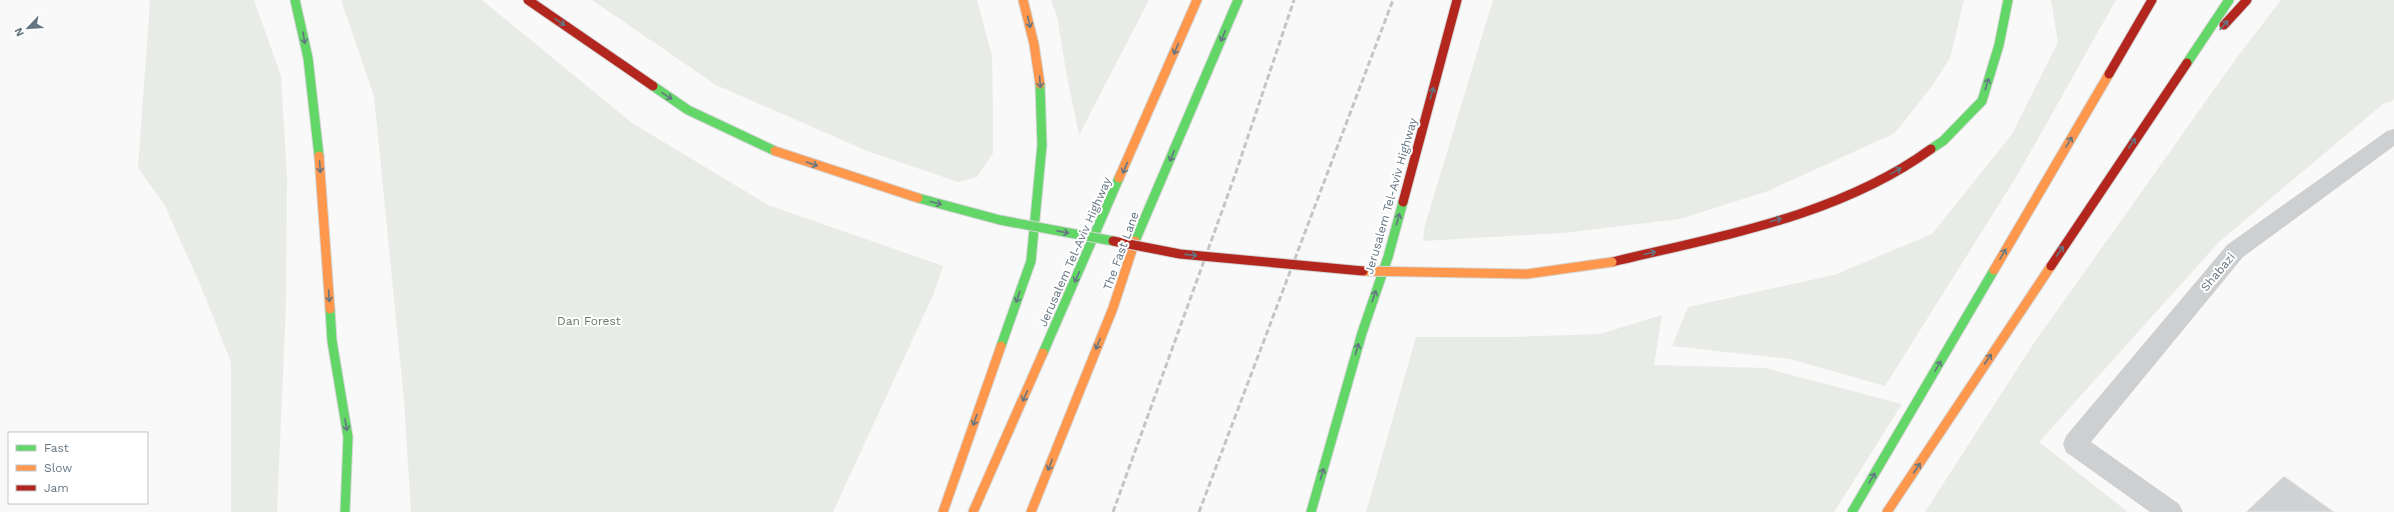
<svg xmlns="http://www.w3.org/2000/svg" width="2394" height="512" font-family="'Work Sans',sans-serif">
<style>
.green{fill:#e8ebe6}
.building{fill:#d0d2d3;stroke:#e8e8e8}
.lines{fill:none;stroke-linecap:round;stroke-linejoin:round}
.fast-casing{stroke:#d5d6d6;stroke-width:11}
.slow-casing{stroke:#d5d6d6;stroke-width:11}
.jam-casing{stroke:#d5d6d6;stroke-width:11}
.street{fill:#cecfd0;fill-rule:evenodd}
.fast{stroke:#63d668;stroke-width:9}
.slow{stroke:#ff974d;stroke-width:9}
.jam{stroke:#b3261e;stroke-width:9}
.rail{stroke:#c3c5c6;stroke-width:3;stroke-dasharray:6 3;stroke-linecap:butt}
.fast-bridge-casing{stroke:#d5d6d6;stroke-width:11;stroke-linecap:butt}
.slow-bridge-casing{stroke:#d5d6d6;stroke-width:11;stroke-linecap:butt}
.jam-bridge-casing{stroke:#d5d6d6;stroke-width:11;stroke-linecap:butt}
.fast-bridge{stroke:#63d668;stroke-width:9}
.slow-bridge{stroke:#ff974d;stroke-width:9}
.jam-bridge{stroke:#b3261e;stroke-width:9}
.oneway{stroke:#657683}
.labels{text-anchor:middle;stroke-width:4;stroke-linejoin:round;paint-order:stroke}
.street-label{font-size:12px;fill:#657683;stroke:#fff}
.park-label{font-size:12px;fill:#687a64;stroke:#fff}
</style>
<rect width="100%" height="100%" fill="#f9f9f9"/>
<!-- green -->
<path class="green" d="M148 0H254L281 76 287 178 286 303 277 512H231V362L200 284 164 204 138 168 150 2Z
M341 0H482L632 123 768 205 943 266 934 293 833 512H411L404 400 374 96Z
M592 0H977L992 56 993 114V153L977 177 958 182 867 151 716 85Z
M1051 0H1149L1079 135 1066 71 1057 16Z
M1493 0H1964L1950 58 1932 86 1895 133 1768 191 1680 219 1563 233 1423 241 1425 225Z
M2051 0H2116L2018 174 1885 386 1790 359 1672 346 1688 307 1834 275 1932 234 2012 134 2058 42Z
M2281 0H2394V100L2383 104 2219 242 2039 442 2128 512H1925L2034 343 2238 56Z
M1662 315 1654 365 1765 368 1902 404 1834 512H1366L1416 337H1512L1600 334Z"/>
<!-- building -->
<path class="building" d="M2284 476 2334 512H2246Z"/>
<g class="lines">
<defs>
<path id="fast" d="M295 0 308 58 319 156
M2187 63 2229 0
M653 86 688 110 775 151
M1931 149 1943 141 1982 101 1999 45 2008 0
M1135 241 1238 0
M330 309 332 341 348 437 345 512
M1001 346 1031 261 1042 145 1040 84
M1043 353 1119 178
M1311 512 1362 333 1388 257 1403 202
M1852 512 1994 270"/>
<path id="slow" d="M1023 0 1034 44 1040 84
M319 156 330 309
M1119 178 1197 0
M1994 270 2109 74
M943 512 1001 346
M973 512 1043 353
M1031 512 1113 308 1135 241
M1887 512 2051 266"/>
<path id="jam" d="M528 0 653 86
M2224 25 2247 0
M2109 74 2152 0
M1403 202 1457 0
M1612 262C1720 236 1839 216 1931 149
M2051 266 2187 63"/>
</defs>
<!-- fast casing -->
<use href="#fast" class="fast-casing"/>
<!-- slow casing -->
<use href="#slow" class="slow-casing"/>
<!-- jam casing -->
<use href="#jam" class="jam-casing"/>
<!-- street -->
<path class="street" d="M2394 129V146L2243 257 2091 442 2179 504 2183 512H2150L2066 452 2063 444 2066 436 2227 245 2387 131Z"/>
<!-- fast -->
<use href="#fast" class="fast"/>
<!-- slow -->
<use href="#slow" class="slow"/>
<!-- jam -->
<use href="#jam" class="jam"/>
<!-- rail -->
<path class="rail" d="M1113 512 1234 178 1294 0
M1199 512 1393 0"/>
<defs>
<path id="fast-bridge" d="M918 198 1000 220 1113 241"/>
<path id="slow-bridge" d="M775 151 918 198
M1363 271 1527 274 1612 262"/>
<path id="jam-bridge" d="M1113 241 1180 254 1363 271"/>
</defs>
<!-- fast-bridge casing -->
<use href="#fast-bridge" class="fast-bridge-casing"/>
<!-- slow-bridge casing -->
<use href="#slow-bridge" class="slow-bridge-casing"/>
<!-- jam-bridge casing -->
<use href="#jam-bridge" class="jam-bridge-casing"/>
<!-- fast-bridge -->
<use href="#fast-bridge" class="fast-bridge"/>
<!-- slow-bridge -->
<use href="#slow-bridge" class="slow-bridge"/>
<!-- jam-bridge -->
<use href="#jam-bridge" class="jam-bridge"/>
</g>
<!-- one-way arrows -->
<defs><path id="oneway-shaft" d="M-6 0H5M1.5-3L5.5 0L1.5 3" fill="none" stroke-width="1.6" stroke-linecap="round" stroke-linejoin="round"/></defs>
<g class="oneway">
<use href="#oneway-shaft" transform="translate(560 22) rotate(35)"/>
<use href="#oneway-shaft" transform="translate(1029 22) rotate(76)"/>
<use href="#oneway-shaft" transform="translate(2224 25) rotate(-48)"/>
<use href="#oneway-shaft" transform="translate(1223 36) rotate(113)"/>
<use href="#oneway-shaft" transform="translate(304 38) rotate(81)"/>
<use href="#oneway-shaft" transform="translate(1176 49) rotate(113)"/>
<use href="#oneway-shaft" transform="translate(1040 82) rotate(86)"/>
<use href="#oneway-shaft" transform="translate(1987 84) rotate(-73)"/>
<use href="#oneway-shaft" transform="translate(1432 93) rotate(-75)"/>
<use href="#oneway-shaft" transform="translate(667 96) rotate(34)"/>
<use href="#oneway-shaft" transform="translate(2069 142) rotate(-60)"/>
<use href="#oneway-shaft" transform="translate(2132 143) rotate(-56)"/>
<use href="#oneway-shaft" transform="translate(1172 156) rotate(113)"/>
<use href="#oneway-shaft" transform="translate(812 164) rotate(19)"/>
<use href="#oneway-shaft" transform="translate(320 167) rotate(86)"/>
<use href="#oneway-shaft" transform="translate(1125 168) rotate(113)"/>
<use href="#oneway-shaft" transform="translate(1896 171) rotate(-29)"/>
<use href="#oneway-shaft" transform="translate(936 203) rotate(15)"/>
<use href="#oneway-shaft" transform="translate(1398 219) rotate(-75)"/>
<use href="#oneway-shaft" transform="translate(1776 220) rotate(-17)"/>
<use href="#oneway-shaft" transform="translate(1063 232) rotate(11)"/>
<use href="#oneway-shaft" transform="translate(2060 251) rotate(-56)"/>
<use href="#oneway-shaft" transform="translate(1650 253) rotate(-14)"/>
<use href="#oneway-shaft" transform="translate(2003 254) rotate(-60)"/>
<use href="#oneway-shaft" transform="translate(1191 255) rotate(6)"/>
<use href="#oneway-shaft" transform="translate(1077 277) rotate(114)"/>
<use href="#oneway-shaft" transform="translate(329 296) rotate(86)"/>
<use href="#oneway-shaft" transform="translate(1374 296) rotate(-71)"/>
<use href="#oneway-shaft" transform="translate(1018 297) rotate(109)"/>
<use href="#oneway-shaft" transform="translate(1098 344) rotate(112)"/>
<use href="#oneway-shaft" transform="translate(1357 349) rotate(-74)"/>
<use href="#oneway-shaft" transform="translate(1988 359) rotate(-56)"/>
<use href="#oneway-shaft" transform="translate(1938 366) rotate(-60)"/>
<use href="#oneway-shaft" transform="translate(1025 396) rotate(114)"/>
<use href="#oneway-shaft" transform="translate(975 420) rotate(109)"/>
<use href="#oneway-shaft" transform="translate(346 425) rotate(80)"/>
<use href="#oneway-shaft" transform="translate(1050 465) rotate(112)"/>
<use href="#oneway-shaft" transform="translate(1917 468) rotate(-56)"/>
<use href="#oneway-shaft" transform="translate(1322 474) rotate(-74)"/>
<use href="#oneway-shaft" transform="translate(1872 478) rotate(-60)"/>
</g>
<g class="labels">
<!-- street labels -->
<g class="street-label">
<text transform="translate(1391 196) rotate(-74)" y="4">Jerusalem Tel-Aviv Highway</text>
<text transform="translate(1121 251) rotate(-70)" y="4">The Fast Lane</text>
<text transform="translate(1075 252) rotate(-66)" y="4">Jerusalem Tel-Aviv Highway</text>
<text transform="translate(2218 272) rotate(-50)" y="4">Shabazi</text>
</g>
<!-- park labels -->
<g class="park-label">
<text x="589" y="325">Dan Forest</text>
</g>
</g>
<!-- legend -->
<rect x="8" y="432" width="140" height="72" fill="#ffffff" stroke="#c1c8cd"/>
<rect x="16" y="445" width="20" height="6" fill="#63d668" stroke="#c1c8cd"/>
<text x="44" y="452" font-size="12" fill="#657683">Fast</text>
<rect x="16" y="465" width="20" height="6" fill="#ff974d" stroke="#c1c8cd"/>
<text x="44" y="472" font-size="12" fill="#657683">Slow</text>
<rect x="16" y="485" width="20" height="6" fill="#b3261e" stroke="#c1c8cd"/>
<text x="44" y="492" font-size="12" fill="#657683">Jam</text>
<!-- north arrow -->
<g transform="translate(28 28) rotate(245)" stroke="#ffffff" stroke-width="3" paint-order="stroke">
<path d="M0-3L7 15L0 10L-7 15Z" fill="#657683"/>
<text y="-6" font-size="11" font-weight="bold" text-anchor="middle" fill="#657683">N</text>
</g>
</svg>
